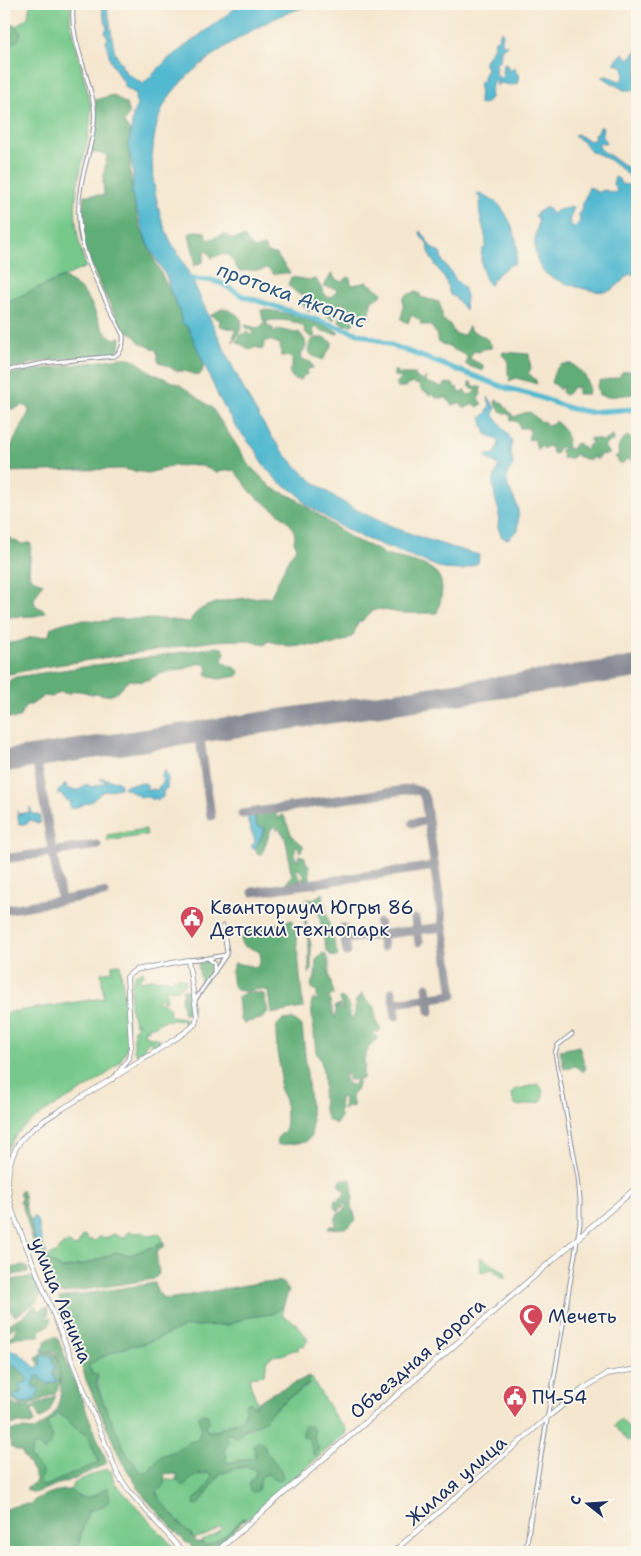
<svg xmlns="http://www.w3.org/2000/svg" width="641" height="1556" font-family="'Shantell Sans',sans-serif">
<style>
.green{fill:#76c98b;stroke:#487c74}
.forest{fill:#60ad77;stroke:#3e6e6a;fill-rule:evenodd}
.water{fill:#52b9d0;stroke:#367497}
.lines{fill:none;stroke-linecap:round;stroke-linejoin:round}
.river{stroke:#52b9d0;stroke-width:5.5}
.taxiway{stroke:#888b96;stroke-width:9}
.runway{stroke:#888b96;stroke-width:22}
.minor-casing{stroke:#888b96;stroke-width:5}
.tertiary-casing{stroke:#888b96;stroke-width:5.5}
.secondary-casing{stroke:#888b96;stroke-width:5.5}
.primary-casing{stroke:#888b96;stroke-width:6}
.minor{stroke:#fff;stroke-width:3}
.tertiary{stroke:#fff;stroke-width:4}
.secondary{stroke:#fff;stroke-width:4}
.primary{stroke:#fff;stroke-width:4.5}
.labels{text-anchor:middle;stroke-width:4;stroke-linejoin:round;paint-order:stroke}
.poi-label{font-size:19px;fill:#1b2f5e;stroke:#fbf7ec;text-anchor:start}
.street-label{font-size:19px;fill:#1b2f5e;stroke:#fbf7ec}
.water-label{font-size:20px;font-style:italic;fill:#2c5880;stroke:#fbf7ec}
</style>
<rect width="100%" height="100%" fill="#fbf7ec"/>
<filter id="ink" filterUnits="userSpaceOnUse"><feTurbulence type="fractalNoise" baseFrequency=".02" numOctaves="2"/><feDisplacementMap in="SourceGraphic" scale="10" xChannelSelector="R" yChannelSelector="G"/><feConvolveMatrix kernelMatrix="1 2 1 2 8 2 1 2 1" color-interpolation-filters="sRGB"/></filter>
<filter id="wash" filterUnits="userSpaceOnUse"><feTurbulence type="fractalNoise" baseFrequency=".0096" numOctaves="4" result="noise"/><feDisplacementMap in="SourceGraphic" scale="20" xChannelSelector="R" yChannelSelector="G"/><feGaussianBlur stdDeviation="1.12" result="paint"/><feColorMatrix in="noise" values="0 0 0 0 0 0 0 0 0 0 0 0 0 0 0 0 0 1.4 0 .05"/><feComposite in="paint" operator="in"/></filter>
<g filter="url(#wash)">
<rect width="100%" height="100%" fill="#f5e7cf"/>
<!-- green -->
<path class="green" d="M30 4H71L70 20 91 107C91 135 82 160 77 187 73 216 77 240 86 267L4 303V35L28 17Z
M146 829 147 835 108 841 107 835Z
M120 964C122 986 131 1027 127 1047 119 1084 36 1105 13 1139 9 1145 6 1153 4 1160V1013L104 998 101 973 112 971V965Z
M143 971 145 974 139 978 141 981 149 979 172 980 174 977 178 982 177 979 178 976 185 980 186 983 175 990 166 988 167 1000 163 1001 161 997 156 1002 164 1003 170 1009 169 1013 172 1016 184 1018 187 1024H184L182 1020C172 1022 164 1017 156 1026H149V1030L144 1029 145 1031 144 1035 159 1039 160 1042 149 1050 151 1041 149 1040 144 1047 145 1049 144 1052 139 1050 138 1055 134 1051V1029L139 1023 134 1024 135 1018H133L130 1006 131 988 132 986 130 983 133 981 135 975Z
M538 1084C543 1088 545 1097 541 1102L519 1106 514 1104 512 1094 514 1090Z
M128 1232 137 1233 142 1232 150 1236 159 1234 162 1237 164 1243 130 1255 115 1252C99 1261 80 1265 62 1269L47 1259 50 1255 56 1253C61 1246 67 1238 74 1247L77 1246 83 1236H86L87 1239 95 1241 100 1236 106 1238 114 1234 122 1238 126 1237Z
M480 1257 504 1271 506 1277 504 1278 492 1269 481 1272Z
M283 1307 282 1315 297 1324 308 1340 304 1346 299 1345 298 1350C290 1349 288 1354 281 1355 274 1356 276 1354 268 1359L264 1375 250 1377C249 1386 255 1394 257 1403L254 1407 251 1403H247L244 1406 246 1411C241 1423 236 1421 227 1426 218 1430 217 1432 207 1431L199 1417 201 1427 198 1440 188 1442 178 1450 161 1456 146 1474C140 1472 135 1468 134 1462L128 1457C122 1442 94 1390 98 1378L93 1375 88 1365 100 1358 129 1346 144 1344 186 1326 228 1325 248 1317 272 1314Z
M311 1377 335 1417 346 1429 345 1434 245 1521V1518L241 1519C233 1531 218 1541 205 1546L197 1543 216 1534 222 1528 220 1527 207 1535 192 1539 159 1498 157 1492 164 1484V1478L173 1481 176 1479 183 1486 193 1476 209 1473 213 1474C211 1484 202 1493 195 1499L200 1503 221 1472 224 1473C233 1469 249 1463 256 1471L255 1477 252 1479 260 1486V1479L263 1475 269 1474 274 1479 277 1465C267 1456 270 1452 255 1450V1457L228 1463C224 1459 224 1453 225 1448L228 1445V1440L225 1438 227 1434 252 1428 292 1395C298 1394 302 1388 308 1385Z
M58 1413 78 1430 88 1436 99 1463 45 1486 40 1484 30 1458 32 1448 37 1445 44 1451 53 1438 47 1424Z
M621 1419 635 1435 628 1441 614 1425Z
M106 1469 111 1471 114 1482 178 1552H76L88 1511 105 1505 102 1492C88 1498 81 1502 70 1490L75 1482Z"/>
<!-- forest -->
<path class="forest" d="M14 24 21 32 19 39 4 49V27Z
M113 95 126 104 129 113 124 123 130 131C129 166 130 204 144 237 160 274 181 311 198 348 201 358 208 369 198 376L185 371H177L158 361V355L156 350 139 342 133 334 123 329 100 286 84 247 81 230 84 195H104L103 181 107 155 91 152 96 124 95 100Z
M195 231 205 232 208 240 224 234 233 239 244 237 254 249 264 246 268 253 276 254 290 273 273 274 267 268 262 270 239 271 229 255 221 254 212 258 207 251 205 252 203 262 194 266C197 258 190 244 189 234Z
M332 273 335 279 342 282 348 277 350 278 351 283 353 285 367 282 382 293 381 296 371 301 370 318 363 319 356 312 350 310 348 314 355 316 354 323 352 325H344L339 322 340 316 345 309 343 303 337 305 336 308 338 313 333 320 325 314 322 307 315 305 309 312 306 307 302 305 303 294H298L288 285 291 277 310 280 316 279 326 296 330 298 335 294 337 289 324 286Z
M64 277C71 283 81 288 86 295 97 309 97 330 114 339L121 337 120 346 117 352 107 355 44 361 4 370V303Z
M416 292 420 294V297L439 302 442 311V320C451 321 451 328 455 334L464 335 469 326 470 330C479 335 489 336 492 348L483 349 479 352 474 351 470 357 472 360 483 365V371L466 365 467 357 465 355 438 342 436 333 430 325H421L420 320 411 315 408 323 401 319 403 309V299L406 295Z
M223 308C246 316 246 324 233 343L235 329 223 327 219 325 220 320 211 315Z
M261 310C277 309 325 324 338 332V334L321 331 316 327 313 331 315 336 311 338 305 332 304 327C295 320 278 319 267 321V326L273 328V333H275L277 329 296 333 299 332 305 340 306 347 300 356 301 359 311 362 313 368 307 369V375L305 374 301 380C294 380 291 378 289 370L292 368V359L290 357 281 356 280 344 269 340 266 341 262 350 256 347 251 350 237 342 240 335 247 332 253 336V331L246 328 245 325 257 328 262 327 265 322 263 320Z
M315 338H325L332 342V345L323 360 311 355 308 351 310 342Z
M503 352 529 354 531 369 528 373 536 380 537 384 516 378 509 381 510 377 508 375V360L502 355Z
M120 358H130L139 363 152 373 180 385 212 408 250 466 272 488 295 498 351 538 380 551 381 553C388 557 395 557 403 559 439 567 449 576 437 613H400L379 609 372 611 362 621 358 622 353 636 344 641 331 645 317 646 304 645 289 646 268 641 265 645 245 640 214 641 44 667 4 675V640L6 643C15 643 21 641 29 638 36 636 42 638 49 635L51 628C62 622 74 620 87 620 96 620 103 623 112 619H165L188 622H190C197 599 246 598 266 597L270 598 290 556 297 547 294 542C301 521 263 505 251 492 245 485 240 477 234 470L216 472 199 465 173 466 148 473 121 469 4 472V460L29 412 28 408 23 405 14 409 6 408 4 412V375Z
M637 359V382L635 378 633 383 635 389 634 394 607 397 599 395 597 386 600 381 619 377 622 372 633 370Z
M563 364H572C583 371 592 382 588 394H578V385L576 388 573 387 568 394 564 395 562 393 563 386 559 390 556 385 551 383C553 376 555 366 563 364Z
M394 371H397L400 374H415L416 377 422 381 427 377 426 382 441 387 447 383 453 384 454 387 458 388 457 391 461 393 465 390 466 394 470 395 477 391 469 387V383L471 382 474 387 478 386 482 388 480 389 481 394 478 399 482 404 478 407 474 404 465 408 459 403 451 405 447 398H436L433 395H428V393L422 391 419 385 412 383 405 387H397V382L400 381 401 378 394 376Z
M496 400 502 403 514 417 524 413 530 412 540 421 545 422V425H553L555 421C564 427 569 436 567 448L572 449 575 444 579 443 580 446H583L585 450 587 447 592 443V440L589 441 591 438 598 439 601 441 611 438 610 435H612L614 438 613 441 609 442 604 447 610 454 599 455 597 460 595 457 588 460 577 456V453L571 458H562L563 454 560 452 562 448 559 447 556 454 553 453 551 448 548 446 544 449 540 445 539 450 537 449 534 438 531 440 528 439 530 432 528 428H520L518 422 511 420 510 415 500 411 495 403Z
M627 436 633 440 634 438 637 437V462L636 463 627 459 622 464 618 463V459L615 457 619 454C616 447 621 441 627 436Z
M4 535 21 544 29 543 31 544 29 575 32 579 43 583 34 599 35 605 45 611V613L36 616 4 617Z
M217 647 222 648 225 653 222 660C227 667 234 666 239 671L238 676 219 679 208 676 206 673 208 669 206 665C198 662 194 665 187 668 181 671 174 670 167 672 152 675 148 685 130 680 122 685 116 697 106 695 102 695 98 693 94 693L93 695C85 692 76 688 69 694L60 692 52 697 44 696 31 705H26L19 718 15 719 4 717V685H8L10 680 16 677Z
M283 809V812L277 813 275 816 280 818 282 815 284 816 292 836 304 846 300 852 298 846H296L294 855 298 861 299 855 305 857V860L309 866 310 879 302 880 305 874 301 872 298 869 296 870 301 880 286 884 292 875C287 861 290 839 279 829L276 830 275 826 271 829 262 854H257L256 848 266 828 257 826 255 815 252 813Z
M323 893 324 900H321L320 903H325L326 912 338 956 336 957 331 956 326 949 318 910 316 907 308 903 307 899 312 900Z
M302 900 305 904 306 922 311 945V970L309 974V947L301 902Z
M292 920 297 941 303 1008 271 1014 268 991C254 985 233 1001 232 979 231 972 232 969 235 963L256 967C261 964 261 958 260 953 255 948 248 949 242 945L241 940 245 931Z
M323 953 325 954 329 962V975L334 994 329 997 334 1017H335L336 1011 335 1006 340 1005V1009H343L339 999 340 997C349 999 350 1010 350 1017L353 1018 355 1013 356 1000 362 994 369 1003 375 1007 376 1022 381 1028 377 1034 375 1032 372 1034 377 1037V1039L370 1045 364 1059 365 1066 363 1072V1079L350 1080H348V1074H345V1079L348 1084 353 1085 357 1080 359 1082 356 1091 351 1096V1100L354 1104 352 1107H348L343 1110 344 1097 340 1098 339 1113 341 1117 336 1124 328 1120 323 1107 324 1100 322 1097 324 1088 323 1072 321 1061 316 1052 311 1005 313 998 317 1001V992L312 988 311 984 315 978 316 960Z
M207 960H210L212 967 205 983 201 981 198 966 199 962Z
M185 989 189 990V1002L193 1005 192 1011 186 1014 183 1012 184 1010 181 1000 184 991 181 990Z
M248 992 264 994 268 1013 261 1019 243 1023 240 1020 238 998 244 993Z
M292 1019 302 1026 312 1121 311 1136 306 1142 280 1145 277 1144V1138L285 1130 286 1118 285 1100 279 1088 281 1073 277 1052 276 1034 277 1025 282 1020Z
M579 1046 586 1069 583 1072 575 1066 564 1069 560 1050Z
M342 1179 346 1180 351 1179 353 1196 351 1208 354 1212 356 1220 351 1225 345 1228 328 1229 330 1226H336L335 1220 338 1213 343 1212V1210L346 1207V1202L349 1203V1201L346 1200 343 1207H340L339 1211 334 1207 335 1199 337 1201 339 1198 343 1197 345 1191 341 1188 339 1185Z
M21 1190 24 1192 22 1194 23 1196 24 1194 25 1206 30 1219 35 1241 43 1254 42 1256 62 1269C80 1266 99 1261 115 1252L130 1255 164 1243V1247L156 1251 159 1274 154 1279 57 1294 56 1290 52 1289C48 1277 37 1256 37 1247L32 1242 33 1240C28 1230 27 1214 22 1207V1204L19 1201H21V1197L19 1194Z
M22 1265 26 1266 28 1269V1272L4 1277V1269H10L13 1267H18Z
M30 1277C37 1279 35 1287 41 1291L40 1297 37 1298 38 1301 15 1316 10 1310 4 1313V1281Z
M278 1281 284 1283 289 1290 283 1307 272 1314 248 1317 228 1325 186 1326 144 1344 129 1346 100 1358 88 1365 93 1375H98L96 1383 100 1395 128 1457 134 1462C135 1468 140 1472 146 1474L161 1456 178 1450 188 1442 198 1440 201 1427 199 1417 203 1414 208 1415 209 1422 205 1426 207 1431C217 1432 218 1430 227 1426 236 1421 241 1423 246 1411L244 1406 247 1403H251L254 1407C264 1393 293 1386 308 1376L311 1377 308 1385 302 1388 296 1394 292 1395 275 1408 262 1423 244 1429 237 1438 231 1434H227L225 1437 228 1440V1445L225 1448 224 1451 227 1455 225 1460 228 1463 255 1457V1450L252 1446 259 1441 266 1447 265 1451C271 1456 281 1469 283 1477L280 1480 274 1479 269 1474 263 1475 260 1479 258 1490 253 1492 250 1490 249 1485 252 1479 255 1477 256 1471C249 1463 233 1469 224 1473L221 1472 200 1503 196 1505 194 1504 195 1499C202 1493 211 1484 212 1474 200 1469 192 1479 183 1486L176 1479 178 1475 165 1473 164 1484 157 1492 159 1498 186 1531 191 1533C194 1540 194 1543 203 1543L205 1546C218 1541 233 1531 241 1519L245 1518V1521L242 1522C232 1534 211 1554 194 1551L189 1543H186L145 1498 122 1462 86 1380 59 1298 155 1283C157 1292 159 1296 168 1299L263 1282 274 1283Z
M34 1306H37L38 1311 44 1308H48L49 1314 46 1316 47 1318 51 1317C52 1323 48 1328 41 1329L39 1336 17 1337 4 1344V1342L14 1333 19 1324 4 1334V1326L25 1315Z
M52 1337H57L107 1463 76 1478 34 1493 27 1490V1487L36 1482C37 1472 25 1462 22 1452L12 1448 10 1441 4 1436V1431L25 1429 34 1430C67 1414 62 1386 57 1354L55 1352 42 1351V1349L45 1346V1341ZM59 1413 78 1430 88 1436 99 1462 45 1486 40 1484 42 1471 30 1457 32 1448 37 1445 44 1451C56 1442 53 1436 47 1424Z
M42 1353 51 1352 56 1355C59 1366 63 1383 55 1393L29 1406H21L4 1394V1361L20 1370 28 1379 26 1383H20V1388L22 1392H19L14 1398 20 1401 34 1400 39 1392 37 1387 32 1386 36 1376H40L41 1380 47 1381 50 1385V1383L55 1382 56 1379 53 1376 55 1367 52 1362 53 1357 48 1355 40 1357 41 1365 39 1364 36 1358Z
M56 1395 50 1410 43 1418 39 1419 36 1408 32 1409 34 1423 30 1425 21 1423 4 1426 8 1422 7 1417 11 1410 4 1402V1397C26 1416 33 1407 56 1395Z
M305 1425 308 1427 310 1425 314 1430V1438L319 1448 315 1455H314L309 1438 303 1437V1431Z
M107 1487 110 1499 105 1505 88 1511 76 1552H4V1511C11 1506 21 1504 30 1504 38 1496 58 1489 70 1490 82 1503 94 1498 107 1487Z"/>
<!-- water -->
<path class="water" d="M103 4H107L108 6C106 13 111 18 110 25 113 36 112 56 122 63L121 67 124 68 125 72 143 84 168 59 241 4H314C302 8 291 11 280 16 245 32 180 71 163 107 146 146 151 193 166 231 170 242 177 252 183 262 190 275 196 288 202 302 227 352 249 411 285 454 332 510 412 537 479 555L478 563 463 570 444 569 364 538 338 525 306 504 296 492 279 482 264 466 257 452 236 427 219 398 188 327 182 323 179 309 170 290 167 278 147 243 132 195 133 172 129 148 133 114 137 105 135 99 136 94 125 87 123 80 120 78 111 62 106 42 108 38 105 32 107 28 102 9 100 7Z
M501 31 503 34 502 43 507 45 501 50 500 60 496 64 495 74 500 78 503 77 502 70 504 63 507 65 508 70 515 67 516 73 519 75 517 84 511 85 500 83 497 86 496 81H493L490 95 492 97 488 100V102L481 105 479 104 480 81 483 82V77L487 68 484 63 494 46 495 40 498 39Z
M637 50V90H624L602 77 607 76 620 81C625 77 625 71 622 66L614 63 623 53 629 59Z
M601 126 603 128 602 135 607 143H598L600 149 633 171 635 169 637 152V275L630 274C623 279 617 288 609 291 597 295 553 281 544 272 540 268 538 263 537 258 531 241 539 231 538 217L535 216 537 213 547 207 552 214 558 210 574 207 569 221 571 222V226L575 227 580 221 579 215 589 187 594 189 597 193 604 190 615 193 617 190 613 184 615 177 619 179 621 184 629 185 634 183V180C622 170 607 155 591 152L586 145 574 135 577 134 590 141 595 139 594 134 597 133Z
M477 193 482 194C486 199 494 198 498 204 511 218 522 245 515 263 508 265 493 277 491 284L489 285C484 278 479 260 482 251 483 248 485 248 486 244 486 229 475 213 481 198L478 196Z
M420 231 426 237 427 241 432 248 440 253 443 262 453 275 455 279 463 287 466 296 465 310 455 297 450 295 446 281 431 258 427 243 421 237Z
M488 397 492 402V404L496 407 493 414 509 436 512 443 510 449 513 465C498 484 515 493 518 510 519 517 517 524 518 530L508 539 502 537 498 528 499 511 495 498 493 482 499 465 486 458 487 455 495 454 498 447 499 441 486 434 481 418 487 412 490 405Z
M165 770 168 779 167 788 163 791V797L158 800 155 798 152 800 148 797H141L123 787 125 785 145 783 147 785V791L152 789 158 790 159 786 163 784V779L161 777Z
M103 778 113 781 117 780 121 785 120 788 102 792 92 801 72 809 70 808V803L60 794 58 796V791L63 788 64 784H66L67 789 79 790 86 784 92 787 107 782 100 779Z
M30 807 32 813 40 816V824L30 820 27 824H19L17 811 18 814 30 812Z
M254 815 257 826 265 828 255 850 251 846 255 842C254 833 247 827 248 818Z
M34 1216C40 1224 39 1232 42 1241 43 1247 47 1251 47 1259L36 1241 31 1222Z
M9 1350C18 1350 29 1361 35 1368L41 1365 40 1357 46 1355 53 1357 52 1362 55 1367 52 1374 56 1379V1382L50 1383 49 1385 47 1382 41 1380 40 1376H37L32 1385 34 1388 38 1387 39 1390 36 1399 22 1403 14 1398V1395L22 1392 19 1387 20 1383H26L28 1380C23 1370 13 1365 4 1361V1351Z"/>
<g class="lines">
<!-- river -->
<path class="river" d="M185 279 210 280 221 283 243 296 372 338 506 388 533 395 569 408 589 412 637 409"/>
<!-- taxiway -->
<path class="taxiway" d="M199 732 211 816
M36 757 61 900
M242 814 412 789 422 792 425 799 453 995 394 1003
M413 823 428 820
M4 859 97 845
M253 892 435 866
M4 910 104 893
M415 919 419 942
M379 923 383 947
M343 928 347 952
M345 939 443 927
M427 987 430 1011
M392 992 396 1016"/>
<!-- runway -->
<path class="runway" d="M4 761 637 667"/>
</g>
</g>
<g filter="url(#ink)">
<g class="lines">
<defs>
<path id="minor" d="M4 371 44 363 115 356C122 351 124 343 123 335 99 284 70 245 81 185 85 162 97 131 94 107 90 78 67 31 74 4
M208 958 226 955
M188 960 208 958 214 963V971
M195 1000 226 955 227 952 223 926
M526 1552 530 1521 580 1224V1200L578 1177 555 1053 558 1045 572 1034"/>
<path id="tertiary" d="M113 1079 126 1063 129 1058 131 1046 127 977 135 970 188 960 197 1016 195 1024C185 1034 170 1042 158 1050 128 1069 97 1088 67 1106 51 1116 33 1126 21 1140 5 1162 6 1189 13 1213L118 1475 129 1491 183 1552"/>
<path id="secondary" d="M393 1552 548 1417 583 1389 607 1374 637 1369"/>
<path id="primary" d="M216 1552 637 1187"/>
</defs>
<!-- minor casing -->
<use href="#minor" class="minor-casing"/>
<!-- tertiary casing -->
<use href="#tertiary" class="tertiary-casing"/>
<!-- secondary casing -->
<use href="#secondary" class="secondary-casing"/>
<!-- primary casing -->
<use href="#primary" class="primary-casing"/>
<!-- minor -->
<use href="#minor" class="minor"/>
<!-- tertiary -->
<use href="#tertiary" class="tertiary"/>
<!-- secondary -->
<use href="#secondary" class="secondary"/>
<!-- primary -->
<use href="#primary" class="primary"/>
</g>
</g>
<!-- icons -->
<defs>
<symbol id="civic-pin" viewBox="-11 -11 22 30"><path d="M0 17L-7.5 6A9.5 9.5 0 1 1 7.5 6Z" fill="#d1495b" stroke="#fbf7ec"/><path d="M-.6-6.5H3V-4.5H.6V-3L4-1V1h2V6H-6V1h2V-1L-.6-3ZM-1.2 2.5V6h2.4V2.5Z" fill="#fff"/></symbol>
<symbol id="mosque-pin" viewBox="-11 -11 22 30"><path d="M0 17L-7.5 6A9.5 9.5 0 1 1 7.5 6Z" fill="#d1495b" stroke="#fbf7ec"/><path d="M3.5-4.9A6 6 0 1 0 3.5 4.9A5 5 0 1 1 3.5-4.9Z" fill="#fff"/></symbol>
</defs>
<g fill-rule="evenodd">
<use href="#civic-pin" x="178" y="904" width="28" height="38"/>
<use href="#mosque-pin" x="517" y="1302" width="28" height="38"/>
<use href="#civic-pin" x="501" y="1383" width="28" height="38"/>
</g>
<g class="labels">
<!-- poi labels -->
<g class="poi-label">
<text x="210" y="914">Кванториум Югры 86<tspan x="210" dy="22">Детский технопарк</tspan></text>
<text x="548" y="1323">Мечеть</text>
<text x="532" y="1404">ПЧ-54</text>
</g>
<!-- street labels -->
<g class="street-label">
<text transform="translate(62 1300) rotate(68)" y="7">улица Ленина</text>
<text transform="translate(417 1358) rotate(-41)" y="7">Объездная дорога</text>
<text transform="translate(456 1480) rotate(-41)" y="7">Жилая улица</text>
</g>
<!-- water labels -->
<g class="water-label">
<text transform="translate(292 295) rotate(20)" y="7">протока Акопас</text>
</g>
</g>
<!-- margin -->
<rect width="641" height="1556" fill="none" stroke="#fbf7ec" stroke-width="20"/>
<!-- north arrow -->
<g transform="translate(588 1504) rotate(287)" stroke="#fbf7ec" stroke-width="4" paint-order="stroke">
<path d="M0-4L9 19L0 12L-9 19Z" fill="#1b2f5e"/>
<text y="-8" font-size="14" font-weight="bold" text-anchor="middle" fill="#1b2f5e">С</text>
</g>
</svg>
